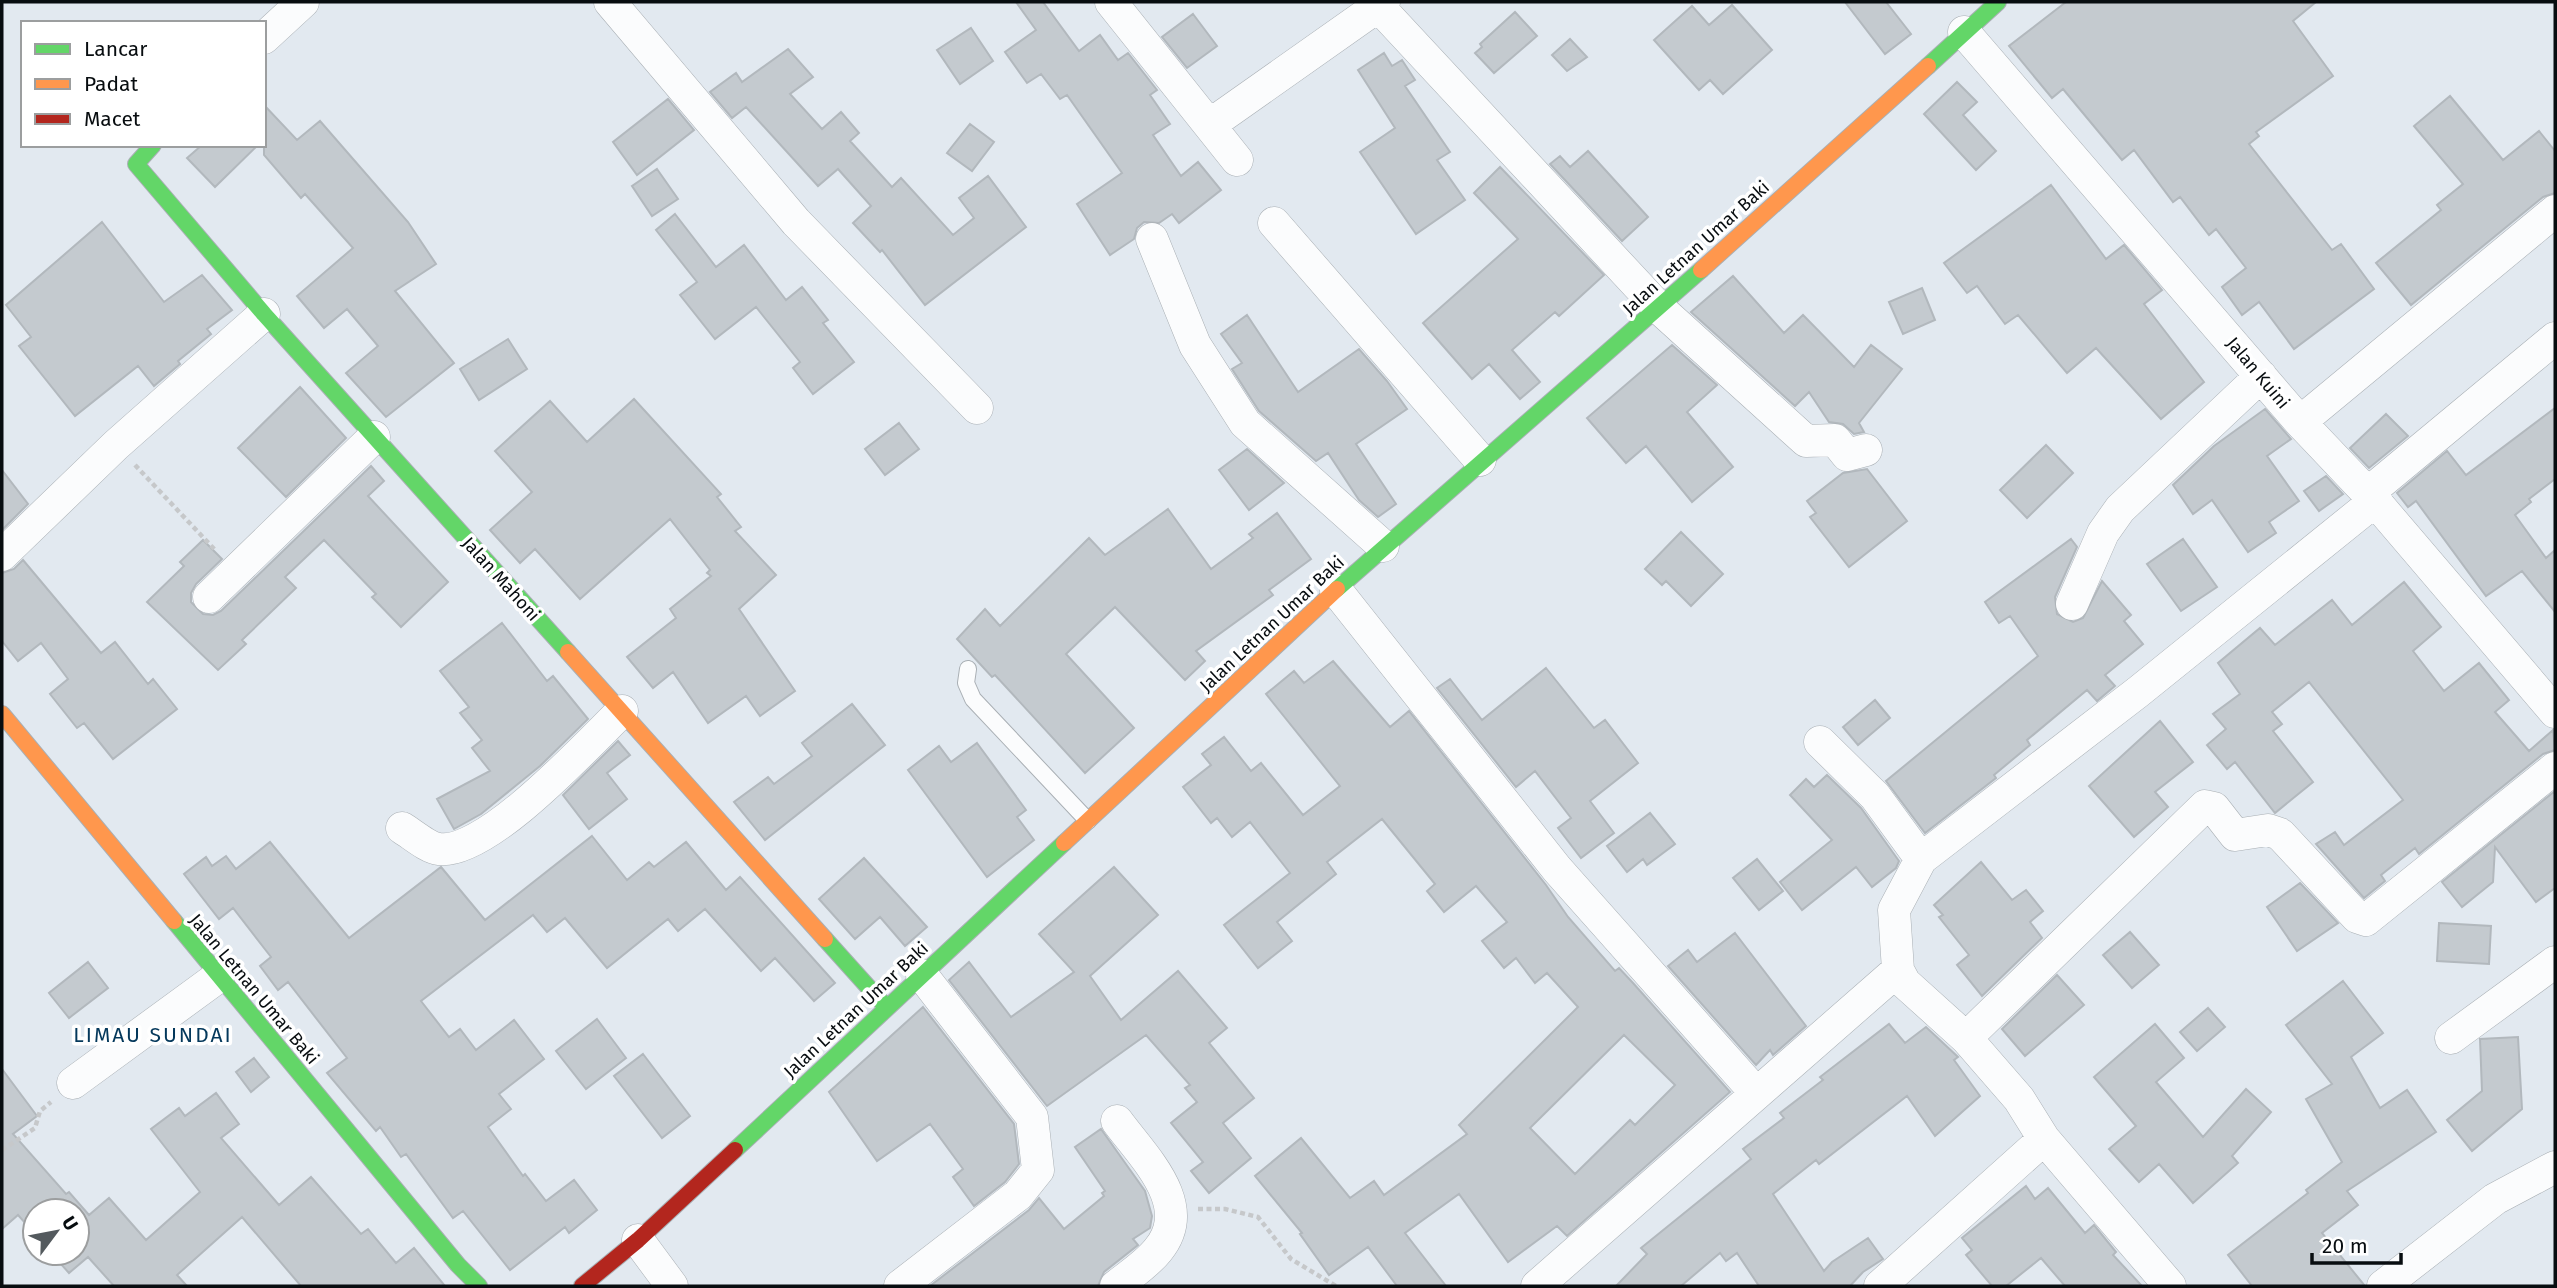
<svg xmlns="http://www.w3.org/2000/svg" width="2557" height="1288" font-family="'Fira Sans',sans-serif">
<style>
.building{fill:#c4cacf;stroke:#b2b8bd;stroke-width:2;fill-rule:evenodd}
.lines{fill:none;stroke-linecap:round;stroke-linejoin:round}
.lane-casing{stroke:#a9afb4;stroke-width:18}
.street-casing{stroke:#a9afb4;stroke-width:33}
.fast-casing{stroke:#a9afb4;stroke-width:18}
.slow-casing{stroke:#a9afb4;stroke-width:18}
.jam-casing{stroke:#a9afb4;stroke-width:18}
.path{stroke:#c6c8ca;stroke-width:4.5;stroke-dasharray:5 3.5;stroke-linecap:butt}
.lane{stroke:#fbfcfd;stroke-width:16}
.street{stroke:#fbfcfd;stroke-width:32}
.fast{stroke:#63d668;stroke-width:16}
.slow{stroke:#ff974d;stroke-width:16}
.jam{stroke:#b3261e;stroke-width:16}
.labels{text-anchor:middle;stroke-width:7;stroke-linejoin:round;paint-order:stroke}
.street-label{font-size:18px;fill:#080d10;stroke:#fff}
.quarter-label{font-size:21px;letter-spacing:2px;fill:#04385b;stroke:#fff}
</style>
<rect width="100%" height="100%" fill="#e2e9f0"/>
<!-- building -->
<path class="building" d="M1016 2H1043L1079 51 1100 35 1118 60 1128 53 1157 90 1150 95 1170 124 1153 135 1181 176 1198 162 1221 190 1179 223 1172 214 1159 223 1144 222 1137 228 1134 239 1110 255 1077 204 1122 173 1067 95 1060 99 1041 74 1027 83 1005 52 1036 30Z
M1845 2H1886L1911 34 1885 54Z
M2066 2H2316L2293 21 2333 76 2256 132 2259 136 2249 144 2332 250 2341 244 2374 289 2294 349 2259 302 2242 315 2222 287 2246 268 2216 229 2209 235 2180 197 2173 202 2134 150 2122 160 2063 89 2052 98 2009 46Z
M1732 5 1772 50 1723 94 1710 80 1699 90 1654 40 1692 6 1709 25Z
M1515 12 1537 36 1494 73 1475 53 1482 47 1480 44Z
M1193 14 1217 46 1187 68 1162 37Z
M971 28 993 61 960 84 937 50Z
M1570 39 1587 57 1567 71 1552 55Z
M788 49 813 77 790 94 822 129 841 112 859 133 850 141 892 187 901 178 953 235 974 218 959 198 988 176 1026 227 925 305 882 250 880 252 853 223 871 206 838 169 818 186 746 107 732 118 710 92 736 73 742 82Z
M1384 53 1392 66 1402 60 1415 80 1405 86 1450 152 1437 160 1465 200 1416 234 1360 152 1395 128 1358 70Z
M1957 82 1977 102 1963 115 1996 151 1976 170 1924 114Z
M2450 96 2503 160 2539 131 2555 151V193L2543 197 2411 305 2376 263 2441 210 2437 205 2463 184 2414 126Z
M668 99 694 130 637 175 613 142Z
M264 105 297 140 320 121 408 222 436 264 395 291 454 363 386 417 346 373 378 346 347 309 324 328 297 296 353 248 305 194 301 198 264 155Z
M970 124 994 142 972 171 947 153Z
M202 145H258L215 187 187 158Z
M1588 151 1648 217 1622 241 1550 164 1560 156 1570 167Z
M1500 167 1604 275 1559 316 1555 312 1512 350 1540 382 1520 399 1489 364 1472 379 1423 323 1518 239 1474 193Z
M657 169 678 199 652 216 632 186Z
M2051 185 2106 259 2124 245 2162 290 2144 304 2204 382 2161 419 2096 348 2067 373 2018 315 2005 324 1977 286 1967 293 1944 263Z
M675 214 716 267 744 245 786 300 802 287 828 320 823 323 854 362 813 394 793 368 800 362 756 307 715 339 680 295 697 282 656 230Z
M102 222 164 302 202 275 232 310 207 329 211 334 178 361 180 364 154 386 138 366 75 416 19 346 31 337 6 305Z
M1733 276 1784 333 1803 315 1854 367 1871 345 1902 369 1859 423 1864 432 1854 434 1843 424 1829 422 1809 392 1795 406 1691 312Z
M1922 288 1935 320 1903 334 1889 302Z
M1247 315 1298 392 1359 349 1387 381 1407 409 1356 444 1396 504 1378 517 1359 500 1328 453 1316 461 1259 411 1232 369 1242 363 1221 334Z
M508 339 527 369 479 400 460 369Z
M1672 345 1717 385 1687 412 1733 467 1692 502 1646 446 1626 463 1587 418Z
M300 387 346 438 286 497 238 448Z
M634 399 721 494 717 497 741 527 735 531 776 575 739 609 795 691 760 716 746 696 708 723 673 672 653 688 627 657 676 618 670 609 711 576 707 573 710 570 670 519 580 599 535 549 520 563 490 530 532 492 495 451 550 401 587 442Z
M2555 408V479L2529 499 2531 502 2515 515 2546 558 2555 550V612L2522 571 2486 596 2416 501 2408 507 2397 493 2447 451 2466 475Z
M2265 409 2291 439 2267 456 2299 501 2269 522 2276 533 2248 552 2212 500 2193 514 2173 485 2214 446Z
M2386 414 2408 436 2369 468 2350 448Z
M899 423 919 449 885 475 865 449Z
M2046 445 2073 473 2027 518 2000 490Z
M1247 449 1284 483 1249 510 1219 470Z
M371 466 384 481 368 496 448 582 401 627 372 597 376 594 324 540 285 577 296 588 242 640 246 644 218 670 147 602 184 566 180 562 203 540 222 559 196 584 191 593V602L203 614 213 615 221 611Z
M1867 469 1907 521 1849 567 1810 517 1816 513 1807 501 1843 473Z
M2 470 28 504 2 530Z
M2326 476 2343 494 2319 511 2304 491Z
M1168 509 1211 569 1253 538 1249 534 1277 513 1311 559 1269 590 1273 595 1196 651 1205 661 1185 680 1115 607 1066 654 1134 728 1085 773 995 675 992 677 957 639 985 609 1000 626 1089 538 1105 555Z
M1681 532 1723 574 1691 606 1666 581 1662 585 1645 569Z
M2071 539 2077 547 2055 597 2057 614 2073 622 2083 618 2102 581 2131 615 2124 621 2143 644 2105 675 2115 686 2097 701 2087 690 2027 740 2030 745 1994 775 1996 778 1925 833 1886 781 2038 656 2010 616 1999 623 1985 602Z
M2183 539 2217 587 2181 611 2147 564Z
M23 560 101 653 115 642 148 684 153 679 177 709 113 759 84 723 77 728 50 694 68 679 41 643 18 661 2 641V573L14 569Z
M2404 582 2441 627 2413 651 2444 691 2479 663 2509 700 2495 712 2529 751 2553 730 2555 750 2543 754 2419 854 2415 848 2381 875 2385 881 2364 898 2316 844 2335 832 2344 845 2403 800 2309 682 2272 712 2282 724 2273 731 2313 782 2275 813 2235 762 2227 769 2207 745 2226 729 2213 714 2240 694 2218 663 2260 628 2275 645 2332 600 2352 625Z
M502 623 547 681 553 676 588 719 540 766 481 814 454 829 437 799 490 771 472 748 482 740 460 713 469 707 440 671Z
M1333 661 1390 727 1409 711 1546 885 1568 917 1615 971 1619 968 1633 983 1730 1092 1567 1236 1557 1226 1508 1262 1459 1194 1405 1233 1446 1286H1397L1368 1247 1329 1275 1300 1234 1302 1233 1255 1176 1301 1138 1350 1198 1374 1181 1384 1195 1467 1134 1459 1125 1578 1007 1547 973 1535 983 1516 958 1504 968 1482 941 1507 922 1476 886 1444 912 1427 891 1435 884 1382 819 1327 862 1336 874 1277 922 1292 941 1258 968 1224 925 1290 873 1250 822 1232 837 1217 818 1211 823 1183 787 1211 765 1202 754 1224 737 1251 771 1261 763 1303 815 1340 786 1266 694 1294 671 1304 683ZM1624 1035 1675 1085 1635 1125 1630 1120 1575 1174 1530 1128Z
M1546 668 1594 728 1605 720 1638 763 1590 801 1614 833 1581 858 1558 828 1571 818 1535 771 1516 787 1437 688 1450 679 1482 720Z
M1875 700 1890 718 1858 745 1843 727Z
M852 704 885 745 765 840 734 802 768 777 774 784 812 756 802 743Z
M2160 721 2193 762 2155 792 2168 807 2134 837 2089 786Z
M618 741 630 755 607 773 627 799 589 829 563 795Z
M977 743 1026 810 1017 817 1034 840 987 877 908 770 939 746 951 762Z
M1827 775 1861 808 1899 861 1896 868 1872 887 1856 867 1802 910 1780 882 1832 840 1790 795 1806 779 1814 787Z
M2555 791V888L2536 902 2495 847 2493 882 2462 907 2442 882Z
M1650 813 1675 844 1647 865 1643 859 1627 872 1607 846Z
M592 836 627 880 649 862 654 867 686 842 726 890 740 877 835 983 814 1001 775 958 761 971 705 909 678 931 668 919 607 968 565 918 547 932 533 915 421 1001 449 1037 460 1029 476 1050 514 1020 544 1059 499 1094 511 1109 488 1127 523 1176 525 1174 546 1201 574 1180 597 1210 569 1233 565 1227 510 1270 463 1211 453 1218 406 1154 401 1157 380 1127 376 1131 327 1073 347 1058 288 982 278 990 260 966 271 957 233 908 219 919 184 874 206 857 212 866 226 856 236 869 270 842 349 938 441 867 485 920Z
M864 858 927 927 905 946 880 917 855 939 819 899Z
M1757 859 1783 891 1759 910 1733 878Z
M1981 862 2012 900 2026 890 2043 911 2030 922 2042 938 1982 996 1957 965 1969 955 1939 917 1943 915 1934 905Z
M1114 867 1158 915 1090 976 1121 1020 1178 971 1227 1028 1209 1043 1254 1098 1223 1123 1251 1158 1209 1193 1191 1171 1203 1162 1171 1123 1197 1102 1185 1088 1190 1085 1146 1035 1047 1106 949 980 969 962 1011 1017 1074 972 1039 934Z
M2300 883 2338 923 2297 951 2267 907Z
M2439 923 2491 926 2489 964 2437 961Z
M2130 932 2159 965 2132 988 2103 955Z
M1735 933 1806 1026 1773 1055 1770 1050 1756 1065 1668 966 1688 950 1697 962Z
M88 962 108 988 69 1018 49 993Z
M2057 975 2084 1005 2025 1056 2002 1029Z
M2343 981 2383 1033 2351 1057 2380 1108 2407 1090 2436 1132 2347 1191 2358 1205 2322 1233 2365 1286H2252L2228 1255 2308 1193 2306 1190 2342 1162 2306 1099 2332 1084 2286 1025Z
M923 1007 1014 1124 1019 1164 1005 1182 974 1206 953 1177 963 1169 930 1124 877 1161 829 1092Z
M2208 1008 2225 1027 2197 1051 2180 1032Z
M597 1019 626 1058 586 1089 556 1051Z
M1889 1024 1905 1043 1926 1027 1958 1057 1954 1060 1980 1096 1935 1136 1907 1096 1819 1164 1816 1160 1773 1194 1824 1271 1832 1262 1868 1238 1883 1259 1863 1272 1850 1286H1759L1737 1253 1726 1261 1720 1253 1681 1286H1616L1647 1254 1641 1248 1751 1159 1743 1149 1784 1118 1780 1113 1823 1080 1820 1077Z
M2155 1024 2184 1058 2156 1082 2203 1137 2246 1089 2271 1112 2232 1156 2238 1163 2193 1203 2159 1164 2139 1182 2109 1149 2136 1126 2094 1077Z
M2518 1037 2522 1109 2472 1151 2447 1120 2482 1091 2480 1039Z
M643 1054 690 1116 662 1138 614 1076Z
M254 1058 269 1077 251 1092 236 1072Z
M2 1069 37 1116 13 1134 66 1194 69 1192 89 1215 109 1198 146 1240 200 1192 151 1129 179 1108 185 1116 216 1093 239 1124 221 1138 279 1205 311 1177 361 1234 368 1229 396 1263 414 1248 445 1286H301L242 1217 177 1275 187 1286H114L88 1257 69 1273 51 1253H77V1211H35V1234L18 1215 2 1229Z
M1101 1129 1145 1191 1152 1216 1150 1228 1133 1239 1138 1245 1104 1272 1098 1286H930L1029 1210 1039 1198 1064 1229 1104 1196 1102 1193 1105 1191 1075 1147Z
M2026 1186 2035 1199 2048 1188 2085 1233 2094 1225 2116 1252 2113 1255 2142 1286H2065L2041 1258 2006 1286H1992L1966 1255 1972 1250 1962 1238Z"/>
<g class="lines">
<defs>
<path id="lane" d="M968 669 966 683 973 699 1088 821"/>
<path id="street" d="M610 2 796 222 977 408
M1111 2 1237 160
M1379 7 1659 308 1806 441 1835 440 1847 455 1866 450
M1964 32 2300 422 2375 501 2555 712
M264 38 303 2
M1211 124 1384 2
M1274 223 1480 460
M1152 239 1195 345 1245 423 1383 546
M2300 422 2555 211
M2367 494 2555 338
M2 555 116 445 264 314
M1336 590 1557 869 1756 1093
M209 597 374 437
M2072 604 2103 533 2120 509 2261 376
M1820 742 1875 796 1921 859
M402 828C412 834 428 848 439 849 486 856 588 744 622 711
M1966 1038 2205 806 2214 808 2235 835 2268 830 2280 834 2357 917 2366 920 2555 768
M2451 1038 2555 962
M73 1083 218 977
M638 1240 672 1286
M900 1286 1018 1195 1038 1170 1032 1117 922 975
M1116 1286C1130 1275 1147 1264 1158 1250 1195 1205 1144 1158 1117 1121
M1537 1286 1898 970
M1880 1286 2044 1139
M2170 1286 2044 1139 2019 1099 1966 1038 1905 983 1898 970 1894 910 1921 859 2138 692 2375 501
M2383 1286 2495 1199 2555 1167"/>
<path id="fast" d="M1928 66 1998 2
M153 145 136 164 264 314 568 652
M1337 589 1701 270
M174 921 458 1265 479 1286
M825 939 887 1008
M735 1150 1064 843"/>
<path id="slow" d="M1701 270 1928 66
M568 652 825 939
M2 714 174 921
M1064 843 1337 589"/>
<path id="jam" d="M582 1286 638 1240 735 1150"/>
</defs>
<!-- lane casing -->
<use href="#lane" class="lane-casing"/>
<!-- street casing -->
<use href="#street" class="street-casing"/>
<!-- fast casing -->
<use href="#fast" class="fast-casing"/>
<!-- slow casing -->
<use href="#slow" class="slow-casing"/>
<!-- jam casing -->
<use href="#jam" class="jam-casing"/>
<!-- path -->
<path class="path" d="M135 465 216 551
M2 1150 35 1128 40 1111 51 1102
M1198 1209H1225L1258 1217 1291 1259 1336 1286"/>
<!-- lane -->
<use href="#lane" class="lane"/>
<!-- street -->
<use href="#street" class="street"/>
<!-- fast -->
<use href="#fast" class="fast"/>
<!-- slow -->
<use href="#slow" class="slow"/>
<!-- jam -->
<use href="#jam" class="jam"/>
</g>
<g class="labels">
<!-- street labels -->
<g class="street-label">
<text transform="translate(1696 248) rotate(-42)" y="6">Jalan Letnan Umar Baki</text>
<text transform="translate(2258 373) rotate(50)" y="6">Jalan Kuini</text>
<text transform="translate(501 579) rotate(48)" y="6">Jalan Mahoni</text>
<text transform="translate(1272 624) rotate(-43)" y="6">Jalan Letnan Umar Baki</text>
<text transform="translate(254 989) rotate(50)" y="6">Jalan Letnan Umar Baki</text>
<text transform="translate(856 1010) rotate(-43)" y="6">Jalan Letnan Umar Baki</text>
</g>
<!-- quarter labels -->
<g class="quarter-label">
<text x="153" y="1042">LIMAU SUNDAI</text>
</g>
</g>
<!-- border -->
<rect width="2557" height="1288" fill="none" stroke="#080d10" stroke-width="7"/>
<!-- legend -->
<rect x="21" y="21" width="245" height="126" fill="#ffffff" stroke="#9c9e9f" stroke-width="2"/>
<rect x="35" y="44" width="35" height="10" fill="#63d668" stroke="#9c9e9f" stroke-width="2"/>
<text x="84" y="56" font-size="21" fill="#080d10">Lancar</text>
<rect x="35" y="79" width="35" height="10" fill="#ff974d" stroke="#9c9e9f" stroke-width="2"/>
<text x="84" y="91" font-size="21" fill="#080d10">Padat</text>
<rect x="35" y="114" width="35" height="10" fill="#b3261e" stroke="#9c9e9f" stroke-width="2"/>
<text x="84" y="126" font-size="21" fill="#080d10">Macet</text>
<!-- north arrow -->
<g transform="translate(56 1232) rotate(58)"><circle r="33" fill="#ffffff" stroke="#9c9e9f" stroke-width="2"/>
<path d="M0-5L12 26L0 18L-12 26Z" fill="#545a5e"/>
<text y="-10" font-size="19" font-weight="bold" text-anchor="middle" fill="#080d10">U</text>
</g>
<!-- scale -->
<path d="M2312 1253v10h89v-10" fill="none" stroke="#080d10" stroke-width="3.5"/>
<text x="2322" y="1253" font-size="21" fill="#080d10" stroke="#ffffff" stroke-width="5" paint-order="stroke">20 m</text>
</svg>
